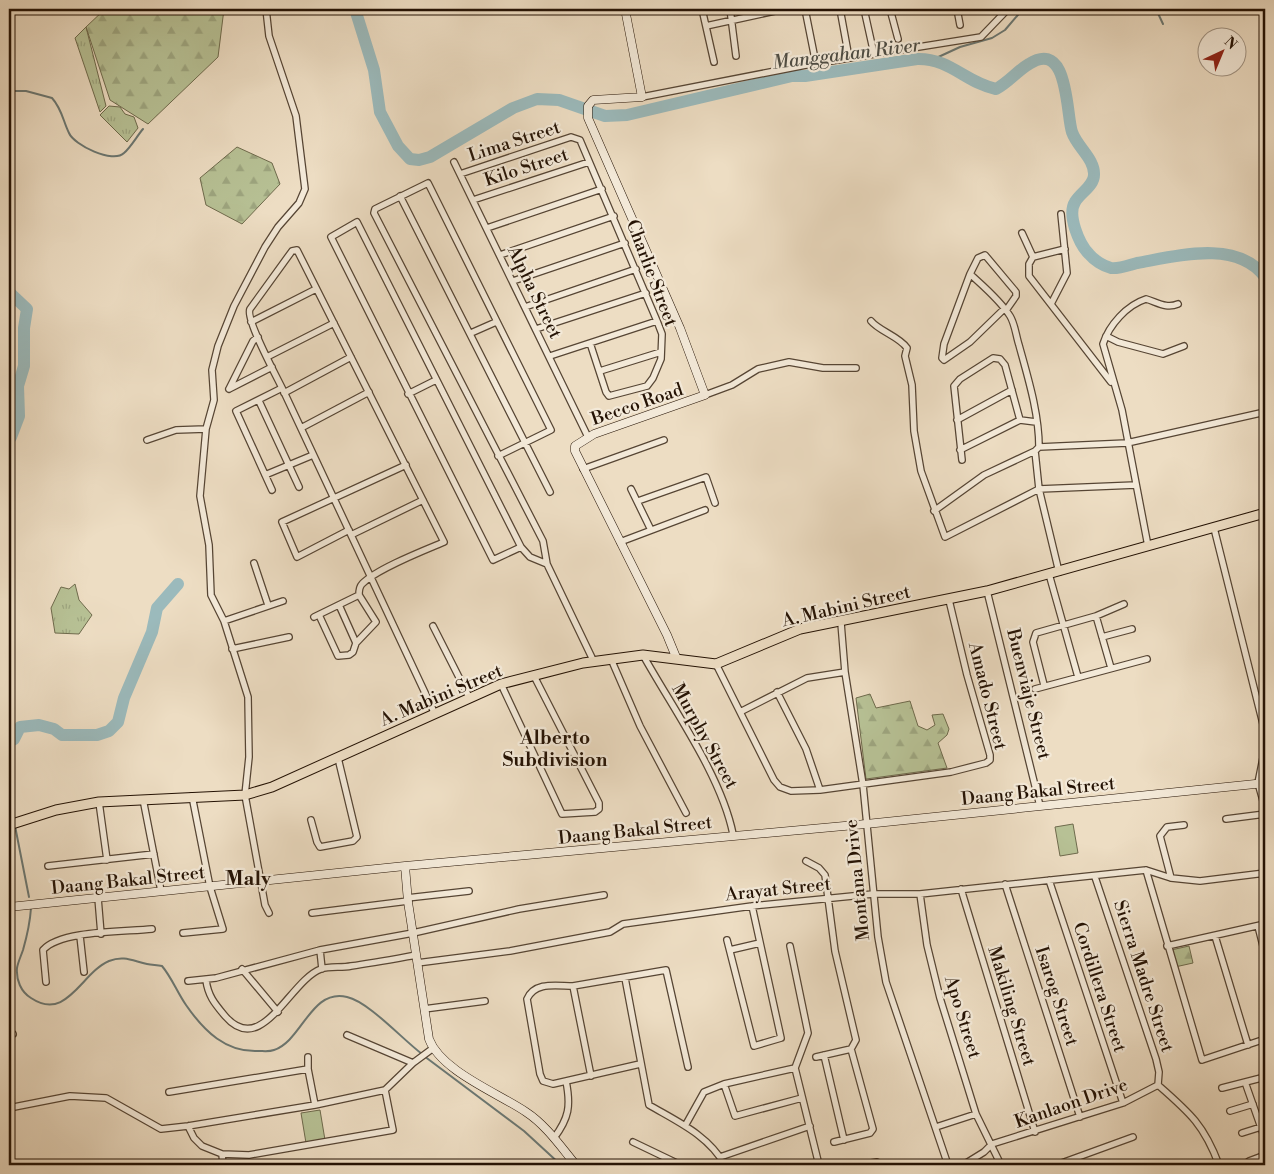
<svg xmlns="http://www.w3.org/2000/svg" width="1274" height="1174" font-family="'Libre Bodoni',serif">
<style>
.grass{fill:url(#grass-tufts);stroke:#6e6a4c}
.forest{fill:url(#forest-firs);stroke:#6e6a4c}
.pitch{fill:#b7c195;stroke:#6e6a4c}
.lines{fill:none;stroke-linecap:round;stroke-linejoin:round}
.stream{stroke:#6b7772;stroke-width:2}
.river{stroke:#9bbabc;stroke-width:12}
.street-casing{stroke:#564534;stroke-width:8}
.secondary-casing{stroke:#241204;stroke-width:9}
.primary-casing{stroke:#241204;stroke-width:11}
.street{stroke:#f3e9d8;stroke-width:5.5}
.secondary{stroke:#f3e9d8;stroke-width:8}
.primary{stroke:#edddc3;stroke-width:9}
.labels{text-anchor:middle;stroke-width:4.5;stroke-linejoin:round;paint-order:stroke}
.street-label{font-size:18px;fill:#241204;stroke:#f3e9d8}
.water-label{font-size:19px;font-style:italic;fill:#4e4d44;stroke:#f3e9d8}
.neighbourhood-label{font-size:19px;font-weight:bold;fill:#241204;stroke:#f3e9d8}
.quarter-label{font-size:20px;font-weight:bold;fill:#241204;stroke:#f3e9d8}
</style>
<defs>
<pattern id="grass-tufts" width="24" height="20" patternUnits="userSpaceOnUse" patternTransform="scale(1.25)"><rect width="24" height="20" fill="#b7c195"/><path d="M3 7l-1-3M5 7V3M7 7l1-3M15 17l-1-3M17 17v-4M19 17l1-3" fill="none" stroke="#9da57f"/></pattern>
<pattern id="forest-firs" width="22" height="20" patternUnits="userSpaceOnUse" patternTransform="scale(1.25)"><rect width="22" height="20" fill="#b7c195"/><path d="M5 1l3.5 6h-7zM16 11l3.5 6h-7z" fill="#9da57f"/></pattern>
</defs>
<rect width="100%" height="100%" fill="#edddc3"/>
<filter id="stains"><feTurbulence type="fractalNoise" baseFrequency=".004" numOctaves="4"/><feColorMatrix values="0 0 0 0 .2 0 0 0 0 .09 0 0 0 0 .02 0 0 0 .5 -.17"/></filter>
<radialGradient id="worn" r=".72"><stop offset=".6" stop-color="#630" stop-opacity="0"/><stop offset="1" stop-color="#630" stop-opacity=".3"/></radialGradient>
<!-- grass -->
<path class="grass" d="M86 27 106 106 100 112 75 38Z
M109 106 120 107 125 114 134 117 138 128 127 142 100 115Z
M75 584 79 600 92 615 79 634 55 633 51 608 61 587 69 589Z"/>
<!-- forest -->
<path class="forest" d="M105 9H224L218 57 148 124 110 100 86 27Z
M237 147 272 163 280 184 242 224 206 205 200 178Z
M870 694 876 708 910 701 918 726 927 730 935 725 932 715 943 714 949 729 947 735 938 743 947 768 866 779 856 698Z
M1189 946 1193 963 1175 967 1171 950Z"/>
<!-- pitch -->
<path class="pitch" d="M1073 824 1078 853 1060 856 1055 827Z
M320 1110 325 1140 306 1143 301 1113Z"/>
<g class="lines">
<!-- stream -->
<path class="stream" d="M1156 9 1163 24
M934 59 960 47 992 38 1005 30 1023 9
M9 91H26L52 98C62 109 63 121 69 133 74 145 113 164 124 153 131 147 137 136 143 129
M9 810 12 820
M15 826 29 897
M31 908C30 923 27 936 23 950 21 956 18 962 17 968 16 980 21 992 31 998 67 1022 81 973 109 961 124 955 133 961 147 964 152 965 156 965 162 966 172 978 177 992 186 1005 204 1031 226 1053 259 1051 263 1051 269 1052 274 1050 302 1041 311 988 347 997 369 1002 402 1039 422 1054
M424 1056 524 1131 561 1165"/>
<!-- river -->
<path class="river" d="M355 9 374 70 380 112 398 146 410 159 419 160 430 157 513 108 537 99 559 100 605 116 627 115 792 76H805L917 59C950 58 966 83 996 89 1009 82 1017 71 1029 64 1069 38 1066 114 1072 132 1077 147 1095 159 1094 175 1094 186 1080 193 1075 202 1067 215 1079 244 1089 254 1094 260 1103 266 1111 268 1119 269 1129 265 1137 263 1176 256 1237 239 1265 277
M9 292 27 309 24 328V366L18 386 19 416 11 437 9 438
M9 742 14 739 20 727 39 725 54 729 62 735H97L109 731 118 722 124 698 152 632 157 608 178 584"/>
<defs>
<path id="street" d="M266 9 269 36 296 116 305 189 299 203 278 227 265 247 234 306 218 346 212 370 214 400 206 429 200 496 209 545 211 595 224 621 248 697 249 757 245 795 265 905 269 913
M702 9 714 62
M730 9 736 56
M805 9 816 64
M840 9 849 58
M864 9 874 54
M890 9 898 39
M957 9 960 25
M706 26 784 9
M642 97 806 65 981 37 1008 9
M454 162 588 437
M460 174 571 137 580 140 657 321 662 334 661 359 653 378 647 386 609 396 606 392 590 343
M400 196 550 492
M473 200 589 162
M487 228 602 189
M1022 233 1033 257
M1065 249 1033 257 1029 264V276L1111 382
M500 255 614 216
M970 274 978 258 985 255 1016 292V296L1007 309H1004L970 342 944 360 942 358 944 344 970 274C983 286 1000 300 1010 316 1015 324 1016 336 1019 345 1028 378 1039 413 1039 447L1035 451 1039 489 1059 572
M513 281 625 243
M1051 304 1067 273 1061 214
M525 307 636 269
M871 321C879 331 900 337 907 348L905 356 912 385 914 431 921 471 945 537 1039 489 1136 485
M251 322 316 289
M536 329 646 293
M471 333 496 322
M1106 336 1118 342 1163 354 1184 346
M550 356 657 321
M267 357 334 323
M600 371 661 352
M229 389 253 341 258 337
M229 389 272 367
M284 393 351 357
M408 394 436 380
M705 395 732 385 758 369 789 362 823 368H856
M259 401 299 487
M957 420 1012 390
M301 428 369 392
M147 440 176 430 206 429
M1039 447 1127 443 1265 412
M960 450 1020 420 1036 422
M498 456 551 430 428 183 375 209 374 213 543 541 547 564 594 662
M962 460 954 386 960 379 993 358 1000 359 1005 365 1020 420
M583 469 664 440
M265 475 313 455
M631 489 651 530
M272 490 236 411 282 388
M638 501 706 477 715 503
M934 511 984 475 1035 451
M1214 528 1265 732
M349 530 297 557 282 522 406 465
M351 535 423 500
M620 542 705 510
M1148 546 1122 410 1103 344C1109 325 1127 305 1146 299 1157 302 1166 309 1178 304
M521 547 493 560 331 237 357 222 521 547 530 557 547 564
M254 563 268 605
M1049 574 1078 677
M987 591 1040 806
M339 605 356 643
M319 615 338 656 349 655 353 652 356 643 376 622 359 595
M1096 616 1111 668
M314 617 359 595C359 591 359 587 362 584 376 569 425 550 444 542L297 250 292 251 250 309C245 319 278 379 284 392 335 499 385 606 434 712
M224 621 283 601
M841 623 845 672 863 785 878 937 886 982 948 1165
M433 626 469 697
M1102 637 1132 629
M232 649 289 637
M643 655C673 709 721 775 733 834
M611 659 640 726 686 813
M716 664 774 780 780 787 791 791 820 790 951 772 986 763 990 760V755L967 675 949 600
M501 684 562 814 595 812 599 809V803L534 676
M1044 685 1033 642 1036 633 1096 616 1124 604
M1035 689 1147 659
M777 692 806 749 820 790
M740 712 807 678 845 672
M1265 748 1258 783 1265 808
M143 799 161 891
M99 802 107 860
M1226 819 1265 814
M311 820 317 842 320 847 353 841 357 837 338 758
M806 861 819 868 825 875 835 951 856 1040 851 1049 816 1057
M48 866 154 854
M1146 870 1202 1060 1265 1039
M1095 877 1156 1059 1159 1072 1158 1085
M1171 878 1160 836 1167 827 1184 825
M1049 880 1123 1103
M1005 884 1080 1117
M961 889 1035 1132
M920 894 927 945 940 998 976 1114 1001 1165
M98 898 101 934
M407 898 469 891
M312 913 408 901
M1258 926 1265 954
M183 933 223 929 210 887 192 796
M80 936 84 972
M1215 936 1248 1045
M727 940 754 1046 781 1038 752 906
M790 946 808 1033 795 1068
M1167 946 1265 924
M320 950 322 969
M730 950 760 943
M417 963 510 951 610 932 623 924 752 906 873 894H920L1146 870 1171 878 1200 881 1265 873
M242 969 278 1012
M625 978 649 1105C678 1122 708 1135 725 1165
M206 980C208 996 215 1004 225 1016 262 1059 290 980 321 969 329 966 342 968 351 966 373 963 394 959 416 955
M188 981 216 978 320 950 413 933 519 909 604 895
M46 982 43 950C61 930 125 932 152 929
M573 986C557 986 535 981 527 999L540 1074 543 1081 553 1084 640 1064
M424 1009 485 1001
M9 1035 13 1034
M347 1035 413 1063
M824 1055 844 1140
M308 1057V1069L315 1105
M795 1068 819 1165
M591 1076 573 986 666 970 688 1067
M1245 1082 1265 1139
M724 1084 735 1116 802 1098
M1158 1085C1190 1113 1204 1125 1219 1165
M1222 1088 1265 1077
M169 1092 308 1069
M9 1108 70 1096 106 1098 161 1129 188 1126 315 1105 385 1090 413 1063 432 1049
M1230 1111 1253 1104
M188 1126 194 1138 202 1146 222 1154 249 1155 393 1130 385 1090
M685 1126 704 1092 724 1084 795 1068
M936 1127 976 1114
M1242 1133 1261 1127
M554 1138C569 1118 571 1106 566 1081
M633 1142 681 1165
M834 1142 870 1133 873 1129 851 1049
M222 1154 223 1165
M720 1157 810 1126
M1249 1161 1265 1155
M859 1165 877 1162 878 1165
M963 1165 984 1152 992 1144 1123 1103 1158 1085
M1056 1165 1133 1137"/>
<path id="secondary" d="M625 9 642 97 593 100 588 106V118L680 328 705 395 594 434 575 446V451L667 635 676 657
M405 866 408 902 429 1039C441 1071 498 1093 526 1112 546 1125 561 1147 576 1165
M9 907 405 866 866 824 1265 783"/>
<path id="primary" d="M9 825 56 810 99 802 245 795 272 787 501 684 583 663 643 655 716 664 800 629 987 591 1265 513"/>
</defs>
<!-- street casing -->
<use href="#street" class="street-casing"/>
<!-- secondary casing -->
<use href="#secondary" class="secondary-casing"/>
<!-- primary casing -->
<use href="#primary" class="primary-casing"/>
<!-- street -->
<use href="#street" class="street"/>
<!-- secondary -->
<use href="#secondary" class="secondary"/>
<!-- primary -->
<use href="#primary" class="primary"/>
</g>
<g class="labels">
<!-- street labels -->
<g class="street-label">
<text transform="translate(514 141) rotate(-18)" y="6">Lima Street</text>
<text transform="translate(526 167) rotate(-18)" y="6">Kilo Street</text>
<text transform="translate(652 273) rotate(69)" y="6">Charlie Street</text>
<text transform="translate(535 292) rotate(64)" y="6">Alpha Street</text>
<text transform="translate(637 404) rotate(-19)" y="6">Becco Road</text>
<text transform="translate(846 606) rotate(-13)" y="6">A. Mabini Street</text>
<text transform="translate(1029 694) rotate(76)" y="6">Buenviaje Street</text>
<text transform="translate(441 695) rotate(-23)" y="6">A. Mabini Street</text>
<text transform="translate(988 696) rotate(76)" y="6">Amado Street</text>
<text transform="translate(705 736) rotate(61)" y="6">Murphy Street</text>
<text transform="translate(1038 791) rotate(-6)" y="6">Daang Bakal Street</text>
<text transform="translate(635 830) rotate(-6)" y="6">Daang Bakal Street</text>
<text transform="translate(128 880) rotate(-6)" y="6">Daang Bakal Street</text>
<text transform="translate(857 880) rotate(-96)" y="6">Montana Drive</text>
<text transform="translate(778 889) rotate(-6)" y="6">Arayat Street</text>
<text transform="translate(1144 976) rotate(72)" y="6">Sierra Madre Street</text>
<text transform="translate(1100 987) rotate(72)" y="6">Cordillera Street</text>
<text transform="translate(1057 996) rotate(72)" y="6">Isarog Street</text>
<text transform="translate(1012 1006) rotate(73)" y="6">Makiling Street</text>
<text transform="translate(963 1017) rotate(73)" y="6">Apo Street</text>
<text transform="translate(1071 1103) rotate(-19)" y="6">Kanlaon Drive</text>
</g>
<!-- water labels -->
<g class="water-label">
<text transform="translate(846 53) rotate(-7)" y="7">Manggahan River</text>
</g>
<!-- neighbourhood labels -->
<g class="neighbourhood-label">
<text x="555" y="744">Alberto<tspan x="555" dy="22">Subdivision</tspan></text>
</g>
<!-- quarter labels -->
<g class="quarter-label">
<text x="248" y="885">Maly</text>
</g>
</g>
<!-- margin -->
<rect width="1274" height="1174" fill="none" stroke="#edddc3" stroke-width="30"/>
<rect x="10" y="10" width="1254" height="1154" fill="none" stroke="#241204" stroke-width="2.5"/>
<rect x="15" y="15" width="1244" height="1144" fill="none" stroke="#241204"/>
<!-- north arrow -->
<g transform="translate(1222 52) rotate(44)"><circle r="24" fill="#f3e9d8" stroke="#a09383"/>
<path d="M0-4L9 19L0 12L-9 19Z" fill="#8f2418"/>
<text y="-8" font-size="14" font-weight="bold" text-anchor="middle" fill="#241204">N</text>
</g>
<rect width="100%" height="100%" filter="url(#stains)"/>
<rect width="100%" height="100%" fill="url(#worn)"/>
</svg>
